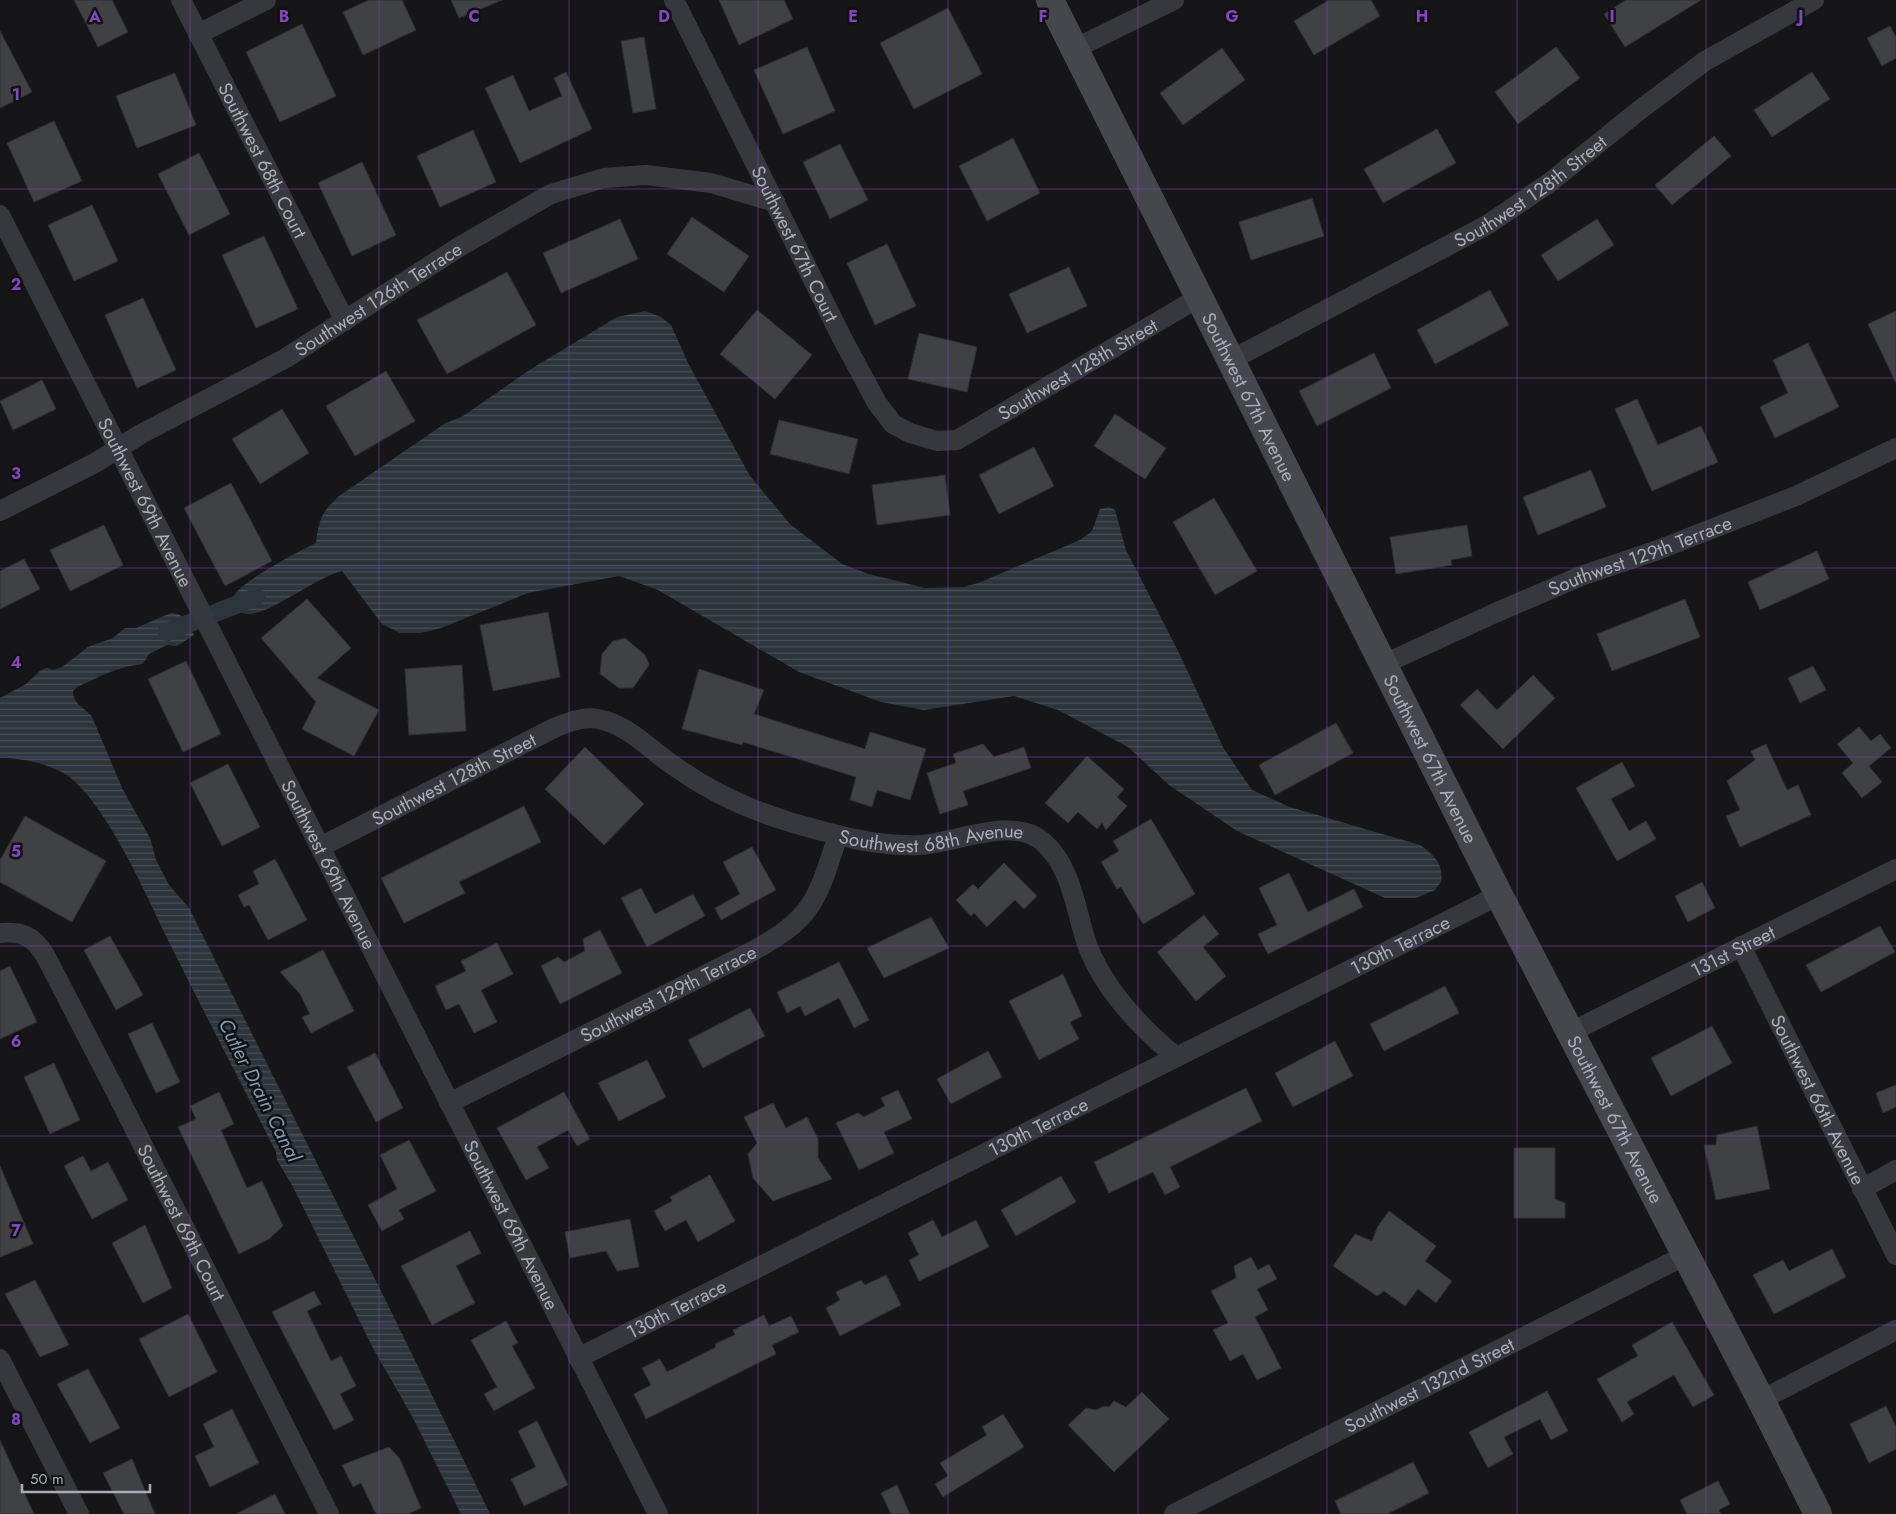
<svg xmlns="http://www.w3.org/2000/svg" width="1896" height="1514" font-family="Jost,sans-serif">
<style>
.water{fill:url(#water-rules)}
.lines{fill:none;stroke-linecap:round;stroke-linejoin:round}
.canal{stroke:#2c353c;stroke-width:18}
.building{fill:#404145;stroke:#303034}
.street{stroke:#37383d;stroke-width:20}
.secondary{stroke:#45474d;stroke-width:28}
.grid{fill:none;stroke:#8446be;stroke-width:1;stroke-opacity:0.55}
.labels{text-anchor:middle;stroke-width:5;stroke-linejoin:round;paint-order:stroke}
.street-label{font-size:19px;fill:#a8adb8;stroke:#111113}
.water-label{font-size:20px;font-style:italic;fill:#7f9bb3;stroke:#111113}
.grid-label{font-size:16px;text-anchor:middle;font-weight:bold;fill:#8446be;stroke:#111113;stroke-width:5;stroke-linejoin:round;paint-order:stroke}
</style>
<defs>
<pattern id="water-rules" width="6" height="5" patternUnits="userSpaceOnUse" patternTransform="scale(1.25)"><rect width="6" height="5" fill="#2c353c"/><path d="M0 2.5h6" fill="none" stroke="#485056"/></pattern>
</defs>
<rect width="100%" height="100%" fill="#161618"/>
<!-- water -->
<path class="water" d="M645 311 661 317 671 325 689 365 750 476 790 524 842 564 869 574 925 588 964 587 978 583 1080 540 1092 531 1100 509 1109 507 1115 510 1126 550 1177 649 1224 749 1252 790 1290 807 1420 845C1434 855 1444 864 1441 882L1435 890 1416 898H1385L1237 831 1169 785 1128 747 1058 710 1014 696 924 710 881 702 799 672 658 590 619 576 528 593 441 628 421 633H400L382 624 342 571C315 578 270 614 249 614 242 615 238 609 233 604 234 601 233 599 234 596 240 582 301 550 316 543 319 519 321 513 339 496L444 424 463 416 531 369 617 317Z
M171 613C185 614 189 622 194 635L177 646 167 645 149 654 143 664C119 666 99 677 77 687L73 691C73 704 85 708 92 717L123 790 150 838 156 860 169 885 189 908 386 1301 490 1514H461L412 1416 374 1350 293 1187 277 1160 276 1152C238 1077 199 1003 162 928 142 885 107 809 72 779 54 764 22 758 0 758V698L26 684 41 670 47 668 53 670 62 667 88 647 113 638 125 628H136Z"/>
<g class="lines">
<!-- canal -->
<path class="canal" d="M167 632 256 597"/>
</g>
<!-- building -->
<path class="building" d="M74 0H112L128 32 98 47Z
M369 0H402L416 30 363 55 343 12Z
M451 0H502L459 18Z
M719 0H784L793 19 739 45Z
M1329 0H1371L1380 16 1314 55 1294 21Z
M1626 0H1701L1625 47 1604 14Z
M948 8 982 74 914 109 880 43Z
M302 24 336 96 280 122 246 52Z
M1890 26 1896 37V58L1882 66 1867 38Z
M0 31 32 92 0 108Z
M644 37 656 109 633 113 621 41Z
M807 47 835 111 783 134 754 70Z
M1556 47 1580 78 1518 124 1495 92Z
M1222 48 1245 80 1183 125 1160 93Z
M566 72 592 129 520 163 485 88 513 75 529 111 562 96 554 78Z
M1812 72 1830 99 1772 137 1754 110Z
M175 73 196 125 137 148 116 96Z
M54 121 82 181 34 202 7 143Z
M1437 129 1456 163 1383 203 1364 169Z
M473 130 496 182 440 207 417 156Z
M1714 136 1731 156 1672 205 1655 185Z
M1013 138 1040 193 987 221 959 166Z
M840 144 868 200 830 219 803 162Z
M199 153 230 214 189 235 158 174Z
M362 162 396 235 352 256 318 183Z
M1312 198 1324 236 1251 260 1239 222Z
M92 205 118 261 74 281 48 225Z
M692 217 749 256 724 292 667 254Z
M620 219 638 259 561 293 543 253Z
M1597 219 1614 245 1558 281 1541 255Z
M264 236 298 309 256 328 222 255Z
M887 244 916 306 875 325 847 263Z
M1069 267 1087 306 1027 333 1009 294Z
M507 272 536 325 447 374 417 320Z
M1490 290 1509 325 1435 364 1417 330Z
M143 298 176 370 137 388 105 315Z
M757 310 812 355 775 399 720 354Z
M1896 311V383L1868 324Z
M919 333 977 347 967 392 908 379Z
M1808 343 1839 407 1775 438 1760 407 1788 393 1773 360Z
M1374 353 1391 388 1317 426 1299 391Z
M386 371 415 421 355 456 326 406Z
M42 380 56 409 13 430 0 401Z
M1637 399 1658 445 1701 426 1718 462 1652 491 1615 409Z
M282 409 309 453 260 484 232 439Z
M1115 414 1166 448 1145 479 1094 446Z
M779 420 858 439 849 474 770 454Z
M1034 447 1054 486 999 514 979 475Z
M1591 470 1606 507 1538 535 1523 497Z
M945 475 950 515 877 525 872 485Z
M231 483 272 561 225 586 184 508Z
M1214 498 1257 571 1215 595 1173 522Z
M104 525 123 565 70 591 50 550Z
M1467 525 1472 556 1451 560 1452 565 1396 574 1390 537Z
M1817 551 1829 579 1760 610 1748 582Z
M24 559 40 589 0 609V571Z
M307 599 351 648 317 678 379 710 354 756 302 729 316 702 261 638Z
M1685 599 1700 637 1612 671 1597 634Z
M548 612 560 677 493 691 480 625Z
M625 638 645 655 649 665 633 688H619L600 674 602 654 613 641Z
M186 661 221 734 183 752 148 679Z
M462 665 466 731 409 735 405 669Z
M1813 666 1826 690 1800 703 1788 678Z
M699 669 764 690 754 714 865 749 870 732 926 749 910 800 877 790 872 807 850 800 856 777 743 742 742 745 682 729Z
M1533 675 1555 698 1503 749 1460 705 1477 689 1497 710Z
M1336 723 1353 753 1275 795 1259 765Z
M1859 727 1871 741 1880 734 1891 748 1869 766 1882 782 1862 798 1842 773 1853 763 1837 744Z
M983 744 994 757 1024 747 1031 768 963 791 968 805 940 814 927 773 956 763 953 754Z
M1766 744 1787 790 1798 785 1811 815 1740 847 1726 816 1740 810 1727 781 1755 760 1751 751Z
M585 747 644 804 604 845 545 789Z
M1087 756 1124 789 1117 797 1127 806 1106 830 1102 823 1097 829 1078 812 1068 823 1045 803Z
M1622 762 1635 786 1611 799 1629 831 1646 821 1656 839 1617 861 1576 788Z
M228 764 260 827 222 846 190 783Z
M524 806 541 842 459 882 465 893 404 923 381 878Z
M25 816 106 861 72 922 0 882V860Z
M1151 819 1195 894 1143 924 1121 887 1117 889 1101 862 1119 851 1113 841Z
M752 847 776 890 721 920 715 908 740 894 723 862Z
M275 859 307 920 268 940 249 905 244 907 238 895 259 884 253 871Z
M1004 863 1037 896 1024 909 1015 900 987 927 974 913 971 916 956 900 973 884 978 889Z
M1289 873 1308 912 1354 889 1363 907 1268 954 1258 934 1277 925 1259 888Z
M1702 882 1715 908 1688 922 1675 896Z
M641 888 655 914 693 894 705 916 647 947 621 898Z
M1204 915 1219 934 1203 947 1226 976 1196 1001 1157 952Z
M931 917 949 948 884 978 867 948Z
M1880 926 1895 952 1821 992 1806 965Z
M600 930 622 973 560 1004 541 966 558 957 564 962 585 951 583 939Z
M110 936 143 995 116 1010 84 950Z
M497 943 513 974 481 990 497 1022 474 1033 459 1004 446 1010 435 986 466 971 461 961Z
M323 950 354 1011 311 1033 302 1017 310 1014 300 994 280 972Z
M839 962 869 1020 854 1028 839 998 805 1016 800 1006 787 1013 777 992Z
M10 966 37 1022 0 1039V971Z
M1063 974 1082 1016 1070 1022 1079 1039 1039 1060 1009 1001Z
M1445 986 1459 1013 1384 1051 1370 1024Z
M750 1008 765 1036 703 1068 688 1040Z
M152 1023 180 1082 156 1093 128 1034Z
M1712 1026 1732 1063 1671 1096 1651 1058Z
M1335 1041 1353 1076 1293 1107 1275 1073Z
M988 1051 1002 1077 951 1104 937 1079Z
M375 1053 403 1108 376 1122 347 1067Z
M647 1060 666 1097 619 1121 598 1083Z
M54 1063 80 1120 50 1134 24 1077Z
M1896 1085V1107L1883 1113 1876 1093Z
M1246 1088 1262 1121 1170 1167 1180 1187 1165 1195 1153 1172 1109 1193 1094 1162Z
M898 1090 912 1119 884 1132 894 1153 859 1170 836 1123 858 1113 864 1117 885 1106 881 1098Z
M219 1092 234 1124 221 1130 247 1188 262 1181 283 1226 269 1239 239 1254 178 1127 196 1119 190 1106Z
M564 1092 590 1139 577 1146 568 1130 537 1147 549 1168 526 1180 497 1128Z
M773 1103 786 1128 807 1117 818 1139V1158L832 1179 773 1201 753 1178 748 1154 757 1143 744 1117Z
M1757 1126 1770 1189 1716 1200 1704 1145H1716L1717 1135Z
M409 1140 436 1191 399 1210 404 1219 382 1231 368 1205 397 1189 380 1155Z
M1514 1148H1555V1199L1565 1203V1218H1514Z
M83 1156 91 1171 108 1162 128 1200 92 1219 64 1166Z
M0 1166 33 1244 0 1257Z
M710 1175 735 1221 698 1242 686 1220 665 1231 654 1211 672 1201 670 1197Z
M1061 1176 1076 1202 1016 1236 1001 1210Z
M1389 1211 1436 1246 1425 1261 1452 1281 1436 1303 1418 1289 1405 1306 1384 1291 1377 1296 1333 1266 1355 1234 1372 1241 1378 1226Z
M630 1219 639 1267 617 1271 606 1251 570 1258 565 1232Z
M933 1220 942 1237 976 1220 989 1247 919 1281 909 1260 919 1255 908 1233Z
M145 1225 172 1288 143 1303 112 1243Z
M470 1231 481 1253 456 1266 475 1303 432 1325 401 1266Z
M1832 1249 1846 1277 1774 1314 1753 1275 1783 1260 1789 1271Z
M1251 1257 1258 1270 1269 1264 1277 1279 1257 1289 1268 1310 1255 1317 1281 1368 1257 1380 1243 1354 1230 1361 1213 1330 1228 1323 1211 1291 1236 1278 1234 1266Z
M886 1275 901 1305 840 1336 826 1308 840 1300 836 1292 861 1280 865 1285Z
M35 1280 69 1345 40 1357 5 1294Z
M314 1291 321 1304 307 1311 331 1361 341 1356 356 1386 340 1394 354 1420 334 1430 272 1312Z
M188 1314 217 1372 169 1397 139 1339Z
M764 1315 769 1326 791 1316 799 1332 772 1345 776 1354 646 1419 634 1394 651 1385 642 1368 660 1359 667 1372 716 1347 715 1344 735 1335 733 1330Z
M506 1321 518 1343 512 1346 535 1388 494 1411 484 1394 497 1387 471 1340Z
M1672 1322 1714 1395 1693 1407 1674 1375 1627 1402 1634 1414 1622 1422 1597 1379 1638 1356 1632 1345Z
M88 1369 120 1428 90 1443 57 1384Z
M1547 1391 1568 1431 1551 1440 1540 1419 1504 1437 1513 1454 1488 1468 1469 1432Z
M1142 1392 1169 1419 1114 1472 1068 1425 1086 1408 1096 1410 1104 1406 1109 1407 1114 1401 1126 1407Z
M1886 1406 1896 1427V1449L1869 1463 1850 1424Z
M232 1409 259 1463 210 1487 195 1456 214 1447 203 1424Z
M1003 1414 1024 1447 943 1497 935 1484 948 1476 940 1463 987 1435 982 1427Z
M537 1421 568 1485 524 1506 511 1479 536 1467 518 1431Z
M0 1440 34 1514H0Z
M389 1447 400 1459 421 1508 408 1514H376L361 1483 353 1487 342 1465Z
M132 1459 155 1514H124L103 1473Z
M1413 1462 1429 1493 1387 1514H1341L1335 1501Z
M1718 1481 1730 1504 1719 1510 1721 1514H1687L1680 1500Z
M897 1485 910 1514H891L881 1493Z
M275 1494 285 1514H236Z"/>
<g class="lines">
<!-- street -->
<g class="street">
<path id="s1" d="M181 0 345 321"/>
<path id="s2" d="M674 0 842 338 877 403 893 424 910 433 937 441 957 440 1198 298"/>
<path d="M198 34 266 0"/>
<path d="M1074 49 1174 0"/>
<path id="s3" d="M0 215 658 1514"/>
<path id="s4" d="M1231 360 1487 225 1549 183 1641 109 1705 61 1814 0"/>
<path id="s5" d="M0 511 95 463 141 434 286 358 459 247 551 194 604 178 646 175 711 183 775 202"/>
<path id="s6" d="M1384 664 1495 613 1581 576 1655 551 1796 496 1896 448"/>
<path id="s7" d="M320 847 556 727C569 722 584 716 598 719 628 724 652 752 677 768 711 792 750 810 790 822 832 834 875 847 920 845 955 843 1012 816 1042 841 1073 867 1075 911 1088 947 1105 990 1140 1027 1175 1056"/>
<path id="s8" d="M0 933C22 931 33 936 45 955L117 1094 329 1514"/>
<path id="s9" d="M1741 946 1896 1255"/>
<path id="s10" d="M1571 1032 1896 869"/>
<path id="s11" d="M449 1103 751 952C814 918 817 900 838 835"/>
<path d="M1862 1189 1896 1170"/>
<path id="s12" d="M578 1358 1499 895"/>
<path d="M0 1359 79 1514"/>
<path d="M1761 1400 1896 1330"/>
<path id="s13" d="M1174 1514 1686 1255"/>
</g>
<!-- secondary -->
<path class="secondary" id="s14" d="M1050 0 1499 895 1761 1400 1818 1514"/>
</g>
<!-- grid -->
<path class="grid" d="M190 0V1514M379 0V1514M569 0V1514M758 0V1514M948 0V1514M1138 0V1514M1327 0V1514M1517 0V1514M1706 0V1514M0 189H1896M0 378H1896M0 568H1896M0 757H1896M0 946H1896M0 1136H1896M0 1325H1896"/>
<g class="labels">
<!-- street labels -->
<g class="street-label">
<text dy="7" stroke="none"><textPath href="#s1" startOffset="180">Southwest 68th Court</textPath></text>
<text dy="7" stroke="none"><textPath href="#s4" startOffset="344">Southwest 128th Street</textPath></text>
<text dy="7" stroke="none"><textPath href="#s2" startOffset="272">Southwest 67th Court</textPath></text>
<text dy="7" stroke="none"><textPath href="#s5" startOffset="434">Southwest 126th Terrace</textPath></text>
<text dy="7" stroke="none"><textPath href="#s2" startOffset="685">Southwest 128th Street</textPath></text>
<text dy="7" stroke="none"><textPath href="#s14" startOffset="444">Southwest 67th Avenue</textPath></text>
<text dy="7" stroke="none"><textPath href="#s3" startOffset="322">Southwest 69th Avenue</textPath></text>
<text dy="7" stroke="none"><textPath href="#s6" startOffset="278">Southwest 129th Terrace</textPath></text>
<text dy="7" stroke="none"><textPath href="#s14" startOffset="849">Southwest 67th Avenue</textPath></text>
<text dy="7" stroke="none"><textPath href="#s7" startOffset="150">Southwest 128th Street</textPath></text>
<text dy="7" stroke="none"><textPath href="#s7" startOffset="672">Southwest 68th Avenue</textPath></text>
<text dy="7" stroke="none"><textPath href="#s3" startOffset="728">Southwest 69th Avenue</textPath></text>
<text dy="7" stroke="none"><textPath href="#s12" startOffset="920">130th Terrace</textPath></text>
<text dy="7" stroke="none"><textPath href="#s10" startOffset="181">131st Street</textPath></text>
<text dy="7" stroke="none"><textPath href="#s11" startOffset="245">Southwest 129th Terrace</textPath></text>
<text dy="7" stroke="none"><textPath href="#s9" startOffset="172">Southwest 66th Avenue</textPath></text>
<text dy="7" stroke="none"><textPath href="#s14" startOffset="1254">Southwest 67th Avenue</textPath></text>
<text dy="7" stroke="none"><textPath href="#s12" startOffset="515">130th Terrace</textPath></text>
<text dy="7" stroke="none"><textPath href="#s8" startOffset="354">Southwest 69th Court</textPath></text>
<text dy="7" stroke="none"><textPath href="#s3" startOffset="1132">Southwest 69th Avenue</textPath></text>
<text dy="7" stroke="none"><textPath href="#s12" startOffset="110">130th Terrace</textPath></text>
<text dy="7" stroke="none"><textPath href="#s13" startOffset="286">Southwest 132nd Street</textPath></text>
</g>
<!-- water labels -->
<g class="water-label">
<text transform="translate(260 1090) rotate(63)" y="7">Cutler Drain Canal</text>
</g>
</g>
<g class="grid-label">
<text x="95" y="22">A</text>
<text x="284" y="22">B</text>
<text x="474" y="22">C</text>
<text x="664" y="22">D</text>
<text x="853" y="22">E</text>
<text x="1043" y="22">F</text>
<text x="1232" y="22">G</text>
<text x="1422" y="22">H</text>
<text x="1612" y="22">I</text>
<text x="1801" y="22">J</text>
<text x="16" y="100">1</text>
<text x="16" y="290">2</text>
<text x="16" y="479">3</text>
<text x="16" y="668">4</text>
<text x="16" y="857">5</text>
<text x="16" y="1047">6</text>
<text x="16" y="1236">7</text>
<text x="16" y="1425">8</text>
</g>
<!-- scale -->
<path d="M22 1484v8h128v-8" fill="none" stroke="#a8adb8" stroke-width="2.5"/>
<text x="30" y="1484" font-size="15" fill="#a8adb8" stroke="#111113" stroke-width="4" paint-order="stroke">50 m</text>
</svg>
